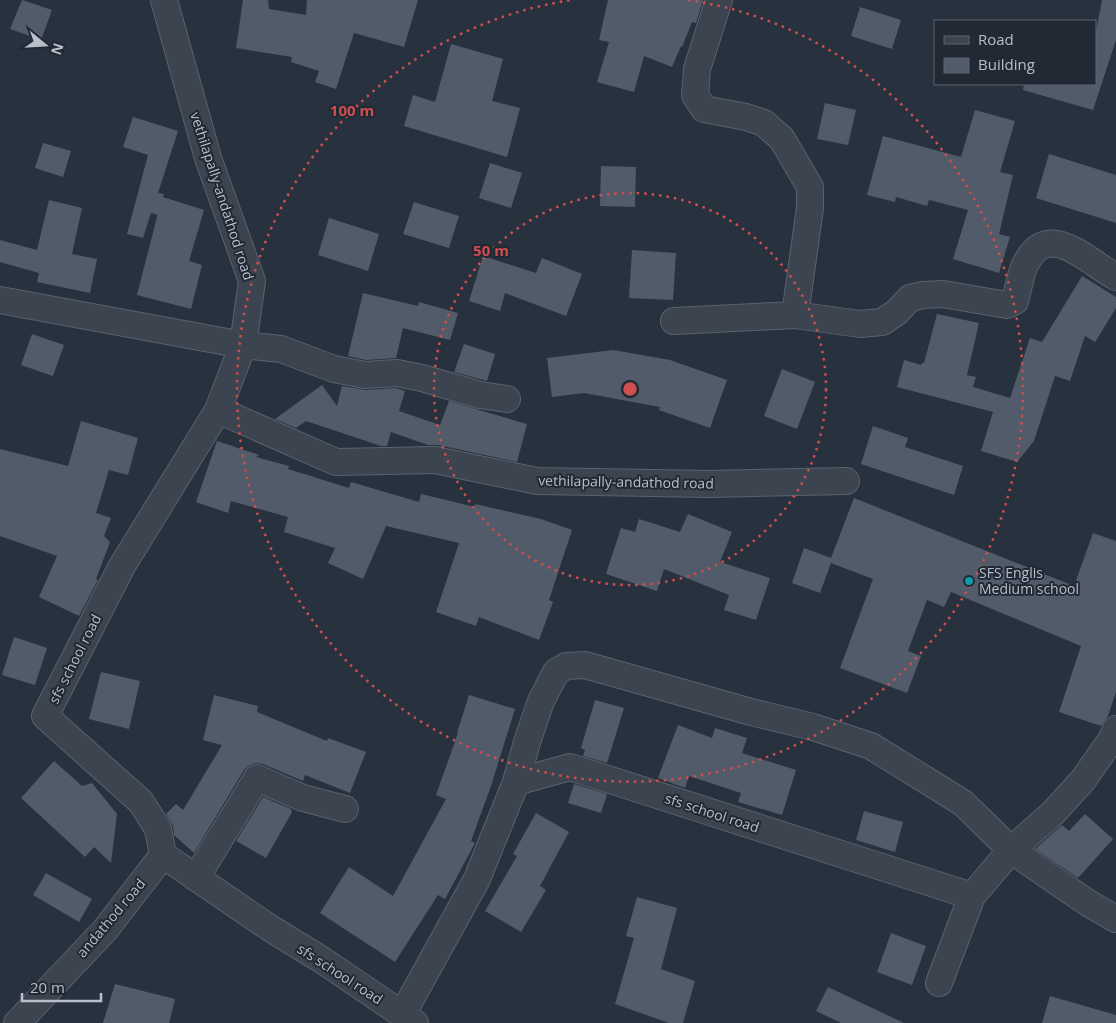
<svg xmlns="http://www.w3.org/2000/svg" width="1116" height="1023" font-family="'Open Sans',sans-serif">
<style>
.building{fill:#525b6a}
.lines{fill:none;stroke-linecap:round;stroke-linejoin:round}
.minor-casing{stroke:#5a626d;stroke-width:28}
.minor{stroke:#3c444f;stroke-width:26}
.ring{fill:none;stroke:#cf4e50;stroke-width:2.5;stroke-dasharray:2.5 5}
.culture-dot{fill:#0f9aa8;stroke:#212935;stroke-width:2}
.labels{text-anchor:middle;stroke-width:4;stroke-linejoin:round;paint-order:stroke}
.street-label{font-size:14px;fill:#b9bfca;stroke:#212935}
.poi-label{font-size:14px;fill:#b9bfca;stroke:#212935;text-anchor:start}
.centre{fill:#cf4e50;stroke:#212935;stroke-width:2.5}
.ring-label{font-size:15px;text-anchor:middle;font-weight:bold;fill:#cf4e50;stroke:#212935;stroke-width:4;stroke-linejoin:round;paint-order:stroke}
</style>
<rect width="100%" height="100%" fill="#28323f"/>
<!-- building -->
<path class="building" d="M22 0 52 10 41 40 10 29Z
M243 0H268L269 9 306 15 307 0H418L404 47 354 33 336 89 315 82 319 71 291 62 292 57 236 48Z
M608 0H703L696 23 692 22 682 47 681 46 672 67 644 56 634 92 597 82 609 42 599 40Z
M1102 0H1116V40L1093 110 1023 90 1024 84H1095V37Z
M860 7 901 20 892 49 851 36Z
M451 44 503 59 492 101 520 108 507 157 404 126 413 95 435 102Z
M825 103 856 110 848 145 817 139Z
M975 110 1015 121 1000 172 1013 175 999 234 1010 237 999 273 953 259 968 210 929 200 927 206 896 197 895 202 867 195 883 136 961 157Z
M133 117 178 131 158 193 164 194 163 197 204 210 189 261 202 265 191 309 137 295 159 209 158 215 151 213 143 238 127 234 148 155 123 147Z
M43 143 71 151 63 177 35 168Z
M1049 154 1116 175V223L1036 198Z
M490 163 522 173 511 208 479 198Z
M601 166 636 167 635 207 600 206Z
M49 200 82 208 72 254 97 259 90 293 37 282 39 273 0 262V240L37 250Z
M414 202 459 216 449 248 403 234Z
M329 218 379 234 368 271 318 255Z
M632 250 676 253 673 300 629 298Z
M483 256 536 273 542 258 582 274 566 316 505 293 500 311 469 301Z
M1082 276 1116 297V308L1095 342 1085 336 1070 381 1055 376 1034 441 1017 462 981 451 993 412 897 387 904 360 921 365 922 363H924L937 314 979 323 967 375 976 377 973 387 1010 398 1030 338 1042 342Z
M363 293 418 306 419 302 458 313 450 340 403 328 396 358 366 360 348 356Z
M32 334 64 345 53 376 21 365Z
M464 344 495 354 487 381 454 372Z
M613 350 670 360 727 380 710 428 659 410 660 407 584 393 552 397 547 358Z
M782 369 815 382 797 429 764 416Z
M322 385 337 406 342 386 366 390 395 388 405 391 399 411 440 425 449 401 527 424 517 462 438 445H428L391 432 387 446H381L306 421 296 428 275 419Z
M81 421 138 438 128 475 109 470 96 513 111 518 104 536 110 542 96 579 98 580 79 616 39 597 57 556 0 536V449L68 466Z
M873 426 908 438 905 447 963 466 954 495 861 464Z
M217 441 259 455 256 457 289 466 288 469 349 488 351 482 419 502 421 494 475 507V504L541 519 572 530 549 600 553 602 539 640 479 617 476 626 436 612 459 543 386 526 363 579 328 563 335 548 284 532 288 517 231 501 228 513 196 502Z
M854 498 1074 586 1093 533 1116 541V692L1108 716 1101 726 1059 712 1081 646 951 592 944 607 927 600 908 651 921 656 907 693 840 668 873 579 831 563 820 593 792 583 804 548 831 558Z
M688 514 732 532 720 562 770 578 756 620 724 610 729 595 664 569 657 591 606 574 621 528 635 532 639 519 680 532Z
M14 637 47 648 35 685 2 675Z
M101 672 140 681 129 729 89 719Z
M214 695 258 706 257 712 327 741 328 738 366 752 350 793 305 775 303 781 263 764 256 763 250 765 244 770 194 853 174 835 173 826 166 814 176 804 183 810 222 745 203 740Z
M469 695 515 709 491 786 471 841 475 843 474 845 445 899 438 895 395 962 320 913 349 867 393 896 446 799 436 795 458 733H457Z
M595 700 624 708 607 763 583 756 585 750 581 748Z
M678 725 712 738 715 728 747 738 742 753 796 770 782 815 738 802 741 793 689 776 685 788 658 778Z
M54 761 82 786 92 783 117 814 111 863 94 847 85 857 21 798Z
M574 784 607 794 601 813 568 803Z
M263 797 291 809 292 812 266 858 236 841Z
M864 811 903 822 895 852 856 840Z
M536 813 569 832 540 886 546 890 521 932 485 911 517 856 513 854Z
M1085 814 1113 839 1078 878 1035 849 1062 825 1069 831Z
M46 873 92 899 79 922 33 895Z
M637 897 677 908 661 969 695 981 683 1023H669L615 1004 634 938 626 936Z
M891 933 926 946 912 985 877 972Z
M115 984 175 999 169 1023H103Z
M828 987 904 1023H841L816 1011Z
M1050 996 1116 1015V1023H1042Z"/>
<g class="lines">
<defs>
<path id="minor" d="M164 0 208 158 252 281 243 345 218 410 336 462 435 460 537 481 709 484 846 481
M719 0 697 69 695 95 704 109 746 117 764 123 782 139 810 187V208L795 315
M0 300 243 345 281 349 334 369 365 375 397 373 422 378 480 395 507 399
M674 321 795 315 860 324 882 322 897 312 910 298 923 295 943 294 1007 305 1015 301C1018 290 1020 278 1024 267 1047 217 1085 260 1116 277
M218 410 122 566 45 716 141 802 158 829 163 855 270 928 322 960 415 1023
M516 782 570 767 972 896
M196 878 257 778 303 798 345 809
M939 983 972 896 1011 850 1053 813 1083 780 1111 740 1116 729
M402 1015 477 879 516 782 527 742 541 701 556 672 566 666 585 665 751 712 813 727 871 746 963 803 1011 850 1088 903 1116 919
M17 1023 105 930 163 855"/>
</defs>
<!-- minor casing -->
<use href="#minor" class="minor-casing"/>
<!-- minor -->
<use href="#minor" class="minor"/>
</g>
<!-- distance rings -->
<g class="ring">
<circle cx="630" cy="389" r="196"/>
<path d="M688 0A393 393 0 1 1 572 0"/>
</g>
<!-- markers -->
<circle class="culture-dot" cx="969" cy="581" r="5"/>
<g class="labels">
<!-- street labels -->
<g class="street-label">
<text transform="translate(222 196) rotate(72)" y="5">vethilapally-andathod road</text>
<text transform="translate(626 482) rotate(1)" y="5">vethilapally-andathod road</text>
<text transform="translate(75 659) rotate(-63)" y="5">sfs school road</text>
<text transform="translate(712 813) rotate(18)" y="5">sfs school road</text>
<text transform="translate(111 918) rotate(-50)" y="5">andathod road</text>
<text transform="translate(340 974) rotate(33)" y="5">sfs school road</text>
</g>
<!-- poi labels -->
<g class="poi-label">
<text x="979" y="578">SFS Englis<tspan x="979" dy="16">Medium school</tspan></text>
</g>
</g>
<circle cx="630" cy="389" r="8" class="centre"/>
<g class="ring-label">
<text x="352" y="116">100 m</text>
<text x="491" y="256">50 m</text>
</g>
<!-- legend -->
<rect x="934" y="20" width="162" height="65" fill="#212935" stroke="#5e6571"/>
<rect x="944" y="36" width="25" height="8" fill="#3c444f" stroke="#5e6571"/>
<text x="978" y="45" font-size="15" fill="#b9bfca">Road</text>
<rect x="944" y="58" width="25" height="15" fill="#525b6a" stroke="#5e6571"/>
<text x="978" y="70" font-size="15" fill="#b9bfca">Building</text>
<!-- north arrow -->
<g transform="translate(45 45) rotate(108)" stroke="#212935" stroke-width="4" paint-order="stroke">
<path d="M0-4L9 19L0 12L-9 19Z" fill="#b9bfca"/>
<text y="-8" font-size="14" font-weight="bold" text-anchor="middle" fill="#b9bfca">N</text>
</g>
<!-- scale -->
<path d="M22 993v8h79v-8" fill="none" stroke="#b9bfca" stroke-width="2.5"/>
<text x="30" y="993" font-size="15" fill="#b9bfca" stroke="#212935" stroke-width="4" paint-order="stroke">20 m</text>
</svg>
